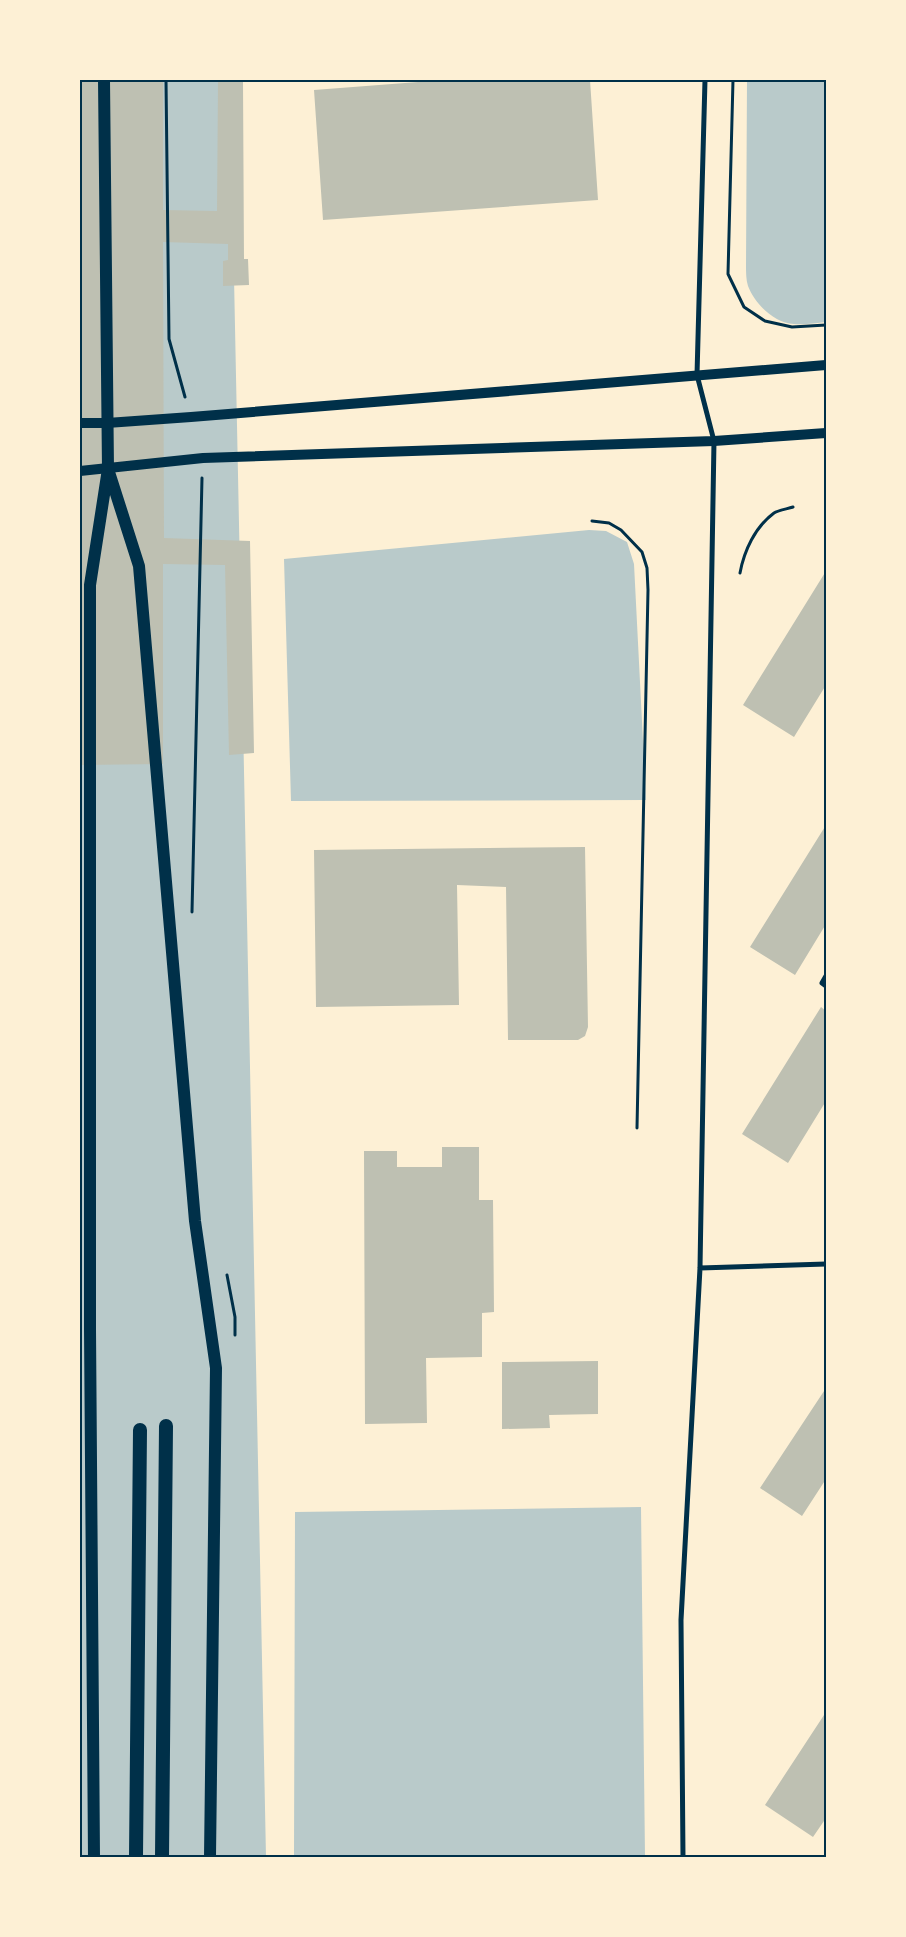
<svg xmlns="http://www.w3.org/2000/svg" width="906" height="1937" font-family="Inter,sans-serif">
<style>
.green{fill:#b9caca}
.building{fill:#bec0b2}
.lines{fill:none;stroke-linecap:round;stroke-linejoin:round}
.path{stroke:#003049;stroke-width:3}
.minor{stroke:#003049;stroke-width:5}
.secondary{stroke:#003049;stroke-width:10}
.primary{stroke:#003049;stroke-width:12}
.trunk{stroke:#003049;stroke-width:14}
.neatline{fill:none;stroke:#003049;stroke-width:2}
</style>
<rect width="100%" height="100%" fill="#fdf0d5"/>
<!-- green -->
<path class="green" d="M80 80H230L266 1857H80Z
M747 80H826V322C816 323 804 325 794 324 774 323 755 304 748 286 746 280 746 272 746 266Z
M589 530 606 531 627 542 634 564 646 800 291 801 284 559Z
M641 1507 645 1857H294L295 1512Z"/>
<!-- building -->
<path class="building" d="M80 80H163V210L217 211 218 82H243L244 259H248L249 285 223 286V261L228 260V244L163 242 164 538 250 541 254 753 229 755 225 565 163 564V764L80 765Z
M444 80H590L598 200 323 220 314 90Z
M826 571V685L794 737 743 705Z
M826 825V924L795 975 750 947Z
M585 847 588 1027 585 1036 578 1040H508L506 887 457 885 459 1005 316 1007 314 850Z
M821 1007 826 1011V1101L788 1163 742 1134Z
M442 1147H479V1200H493L494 1312 482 1313V1357L426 1358 427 1423 365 1424 364 1151H397V1167H442Z
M598 1361V1414L549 1415 550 1428 502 1429V1362Z
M826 1388V1479L802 1516 760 1488Z
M824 1715 826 1716V1818L813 1837 765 1805Z"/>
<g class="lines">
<!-- path -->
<path class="path" d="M166 80 169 339 185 397
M733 80 728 274 744 307 765 321 792 327 826 325
M592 521 609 523 621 530 642 552 647 568 648 590 637 1128
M740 573C744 551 755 527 774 513 779 510 787 509 793 507
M192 912 202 478
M227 1275 235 1317V1335"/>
<!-- minor -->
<path class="minor" d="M826 976 822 983 826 986
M700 1268 826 1264
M683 1857 681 1620 700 1268 714 441 697 375 705 80"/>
<!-- secondary -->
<path class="secondary" d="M80 423H107L191 417 826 365
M80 471 203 458 714 441 826 433"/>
<!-- primary -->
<path class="primary" d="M109 472 139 566 195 1221 216 1368 210 1857
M94 1857 90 1329V585L108 469 104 80"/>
<!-- trunk -->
<path class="trunk" d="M136 1857 140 1430
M162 1857 166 1426"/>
</g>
<!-- border -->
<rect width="906" height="1937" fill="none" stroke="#fdf0d5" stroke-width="162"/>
<rect x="81" y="81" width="744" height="1775" class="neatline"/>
</svg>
